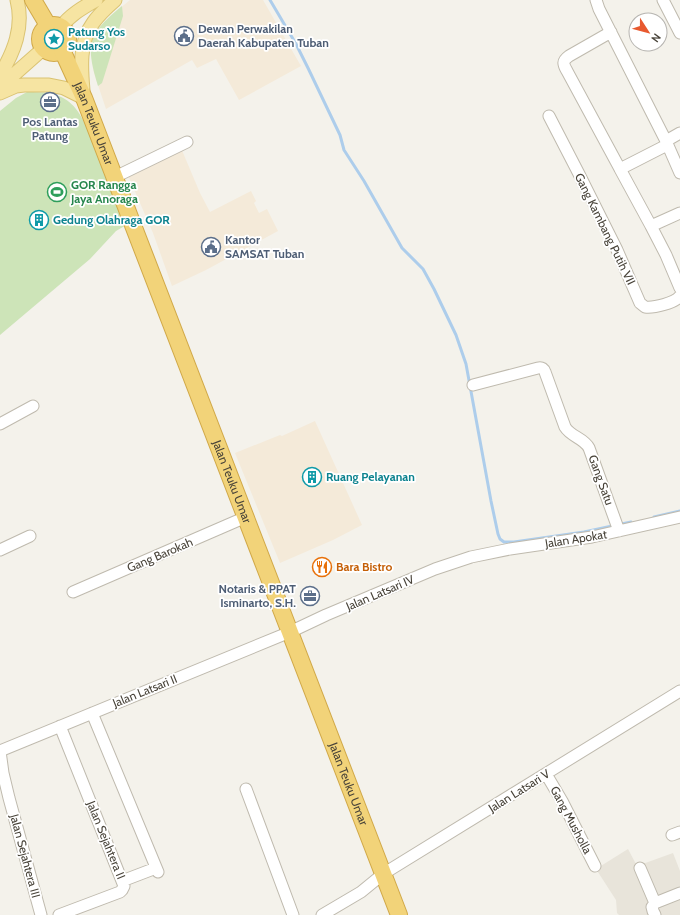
<svg xmlns="http://www.w3.org/2000/svg" width="680" height="915" font-family="Cabin,sans-serif">
<style>
.residential{fill:#e8e4da}
.commercial{fill:#f4ead9}
.green{fill:#cde4b8}
.lines{fill:none;stroke-linecap:round;stroke-linejoin:round}
.stream{stroke:#adcdeb;stroke-width:3}
.minor-casing{stroke:#bfbaae;stroke-width:13}
.major-casing{stroke:#dac373;stroke-width:15}
.highway-casing{stroke:#d1a949;stroke-width:18}
.minor{stroke:#fff;stroke-width:11}
.major{stroke:#f6e4a2;stroke-width:13}
.highway{stroke:#f2d379;stroke-width:16}
.labels{text-anchor:middle;stroke-width:3.5;stroke-linejoin:round;paint-order:stroke}
.service-label{font-size:12px;font-weight:bold;fill:#4e5e75;stroke:#fff;text-anchor:start}
.culture-label{font-size:12px;font-weight:bold;fill:#0d838f;stroke:#fff;text-anchor:start}
.street-label{font-size:12px;fill:#484339;stroke:#fff}
.leisure-label{font-size:12px;font-weight:bold;fill:#27864d;stroke:#fff;text-anchor:start}
.food-label{font-size:12px;font-weight:bold;fill:#c56008;stroke:#fff;text-anchor:start}
</style>
<rect width="100%" height="100%" fill="#f4f2eb"/>
<!-- residential -->
<path class="residential" d="M628 849 637 866 673 853 680 871V915H619L617 913 616 900 596 869Z"/>
<!-- commercial -->
<path class="commercial" d="M130 0H263L301 66 239 100 216 59 197 68 192 60 106 109 94 73 91 51 92 40 97 30 113 14Z
M181 148 200 193 210 212 251 191 256 201 254 203 259 213 267 209 278 231 206 270 172 286 153 233 127 173Z
M315 421 362 525 333 540 280 563 235 453 280 435 282 436Z"/>
<!-- green -->
<path class="green" d="M122 6 123 16 103 80 102 83 98 86C85 44 88 34 122 6Z
M45 39a9 9 0 1 1 18 0a9 9 0 1 1-18 0Z
M27 92C35 92 42 92 49 93 70 98 76 107 86 125L128 224 116 231 90 259 0 335V111L16 98Z"/>
<g class="lines">
<!-- stream -->
<path class="stream" d="M270 0 296 44 308 68 340 135 344 150 364 181 402 248 423 269 434 289 456 335 466 364 491 501 498 534 500 539 504 542H514L584 532 631 522
M654 517 680 511"/>
<defs>
<path id="minor" d="M596 0 599 9 666 141 680 173
M663 0 680 33
M611 32 569 56C562 61 563 64 567 71L620 169
M549 116 579 174 617 250 640 303 645 307C654 308 675 303 680 296
M666 141 680 133
M115 177 187 142
M680 213 651 226 666 255 680 288
M651 226 620 169 667 145
M473 385 538 368C542 367 544 369 545 372L565 427C571 437 584 438 589 448L619 531
M0 424 33 406
M0 550 30 536
M73 592 246 517
M92 713 158 872
M0 751 290 632 326 615 409 580 435 569 471 557 510 549 592 537 680 517
M0 751 3 773 9 798 41 915
M546 774 562 801 595 866
M246 789 293 915
M672 835 680 832
M640 868 655 903
M122 881 156 868
M655 903 680 893
M655 903 652 907 653 911 655 915
M59 915 120 892 122 890 124 886 60 726
M322 915 361 892 383 874 680 691"/>
<path id="major" d="M61 27C70 15 82 8 96 0
M0 75C14 52 24 27 17 0
M0 87 44 48
M83 90C81 68 79 42 93 23 99 14 107 7 115 0
M0 93 16 86 24 85H49L64 88 84 98"/>
<g id="highway">
<path d="M33 0 49 27"/>
<circle cx="54" cy="39" r="14"/>
<path id="s1" d="M62 50 84 98 399 915"/>
</g>
</defs>
<!-- minor casing -->
<use href="#minor" class="minor-casing"/>
<!-- major casing -->
<use href="#major" class="major-casing"/>
<!-- highway casing -->
<use href="#highway" class="highway-casing"/>
<!-- minor -->
<use href="#minor" class="minor"/>
<!-- major -->
<use href="#major" class="major"/>
<!-- highway -->
<use href="#highway" class="highway"/>
</g>
<!-- icons -->
<defs>
<symbol id="civic-ring" viewBox="-11 -11 22 22"><circle r="9.5" fill="#fff" stroke="#5c6f8a" stroke-width="1.5"/><path d="M-.6-6.5H3V-4.5H.6V-3L4-1V1h2V6H-6V1h2V-1L-.6-3ZM-1.2 2.5V6h2.4V2.5Z" fill="#5c6f8a"/></symbol>
<symbol id="sight-ring" viewBox="-11 -11 22 22"><circle r="9.5" fill="#fff" stroke="#0f9aa8" stroke-width="1.5"/><path d="M0-6L1.8-2.2L6-1.7L2.9 1.2L3.7 5.4L0 3.3L-3.7 5.4L-2.9 1.2L-6-1.7L-1.8-2.2Z" fill="#0f9aa8"/></symbol>
<symbol id="office-ring" viewBox="-11 -11 22 22"><circle r="9.5" fill="#fff" stroke="#5c6f8a" stroke-width="1.5"/><path d="M-6-3h4V-5.5h4V-3h4V5H-6ZM-1-4.5V-3h2v-1.5ZM-6 0V1H6V0Z" fill="#5c6f8a"/></symbol>
<symbol id="stadium-ring" viewBox="-11 -11 22 22"><circle r="9.5" fill="#fff" stroke="#2e9e5b" stroke-width="1.5"/><path d="M0-5a6.5 5 0 1 0 0 10a6.5 5 0 1 0 0-10ZM-3.5-1.8h7v3.6h-7Z" fill="#2e9e5b"/></symbol>
<symbol id="building-ring" viewBox="-11 -11 22 22"><circle r="9.5" fill="#fff" stroke="#0f9aa8" stroke-width="1.5"/><path d="M-4-6H4V6H1V3H-1V6H-4ZM-2.5-4.3h1.7v1.8h-1.7ZM.8-4.3h1.7v1.8H.8ZM-2.5-1h1.7V.8h-1.7ZM.8-1h1.7V.8H.8Z" fill="#0f9aa8"/></symbol>
<symbol id="restaurant-ring" viewBox="-11 -11 22 22"><circle r="9.5" fill="#fff" stroke="#e8710a" stroke-width="1.5"/><path d="M-5-6h1v4h1v-4h1v4h1v-4h1v5L-1.5 .5V6h-2V.5L-5-1ZM5-6V6H3V1.5H1.5Q1.5-4 5-6Z" fill="#e8710a"/></symbol>
</defs>
<g fill-rule="evenodd">
<use href="#civic-ring" x="173" y="25" width="22" height="22"/>
<use href="#sight-ring" x="43" y="28" width="22" height="22"/>
<use href="#office-ring" x="39" y="91" width="22" height="22"/>
<use href="#stadium-ring" x="46" y="181" width="22" height="22"/>
<use href="#building-ring" x="28" y="209" width="22" height="22"/>
<use href="#civic-ring" x="200" y="236" width="22" height="22"/>
<use href="#building-ring" x="301" y="466" width="22" height="22"/>
<use href="#restaurant-ring" x="311" y="556" width="22" height="22"/>
<use href="#office-ring" x="299" y="585" width="22" height="22"/>
</g>
<g class="labels">
<!-- service labels -->
<g class="service-label">
<text x="198" y="33">Dewan Perwakilan<tspan x="198" dy="14">Daerah Kabupaten Tuban</tspan></text>
<text x="50" y="126" text-anchor="middle">Pos Lantas<tspan x="50" dy="14">Patung</tspan></text>
<text x="225" y="244">Kantor<tspan x="225" dy="14">SAMSAT Tuban</tspan></text>
<text x="296" y="593" text-anchor="end">Notaris &amp; PPAT<tspan x="296" dy="14">Isminarto, S.H.</tspan></text>
</g>
<!-- culture labels -->
<g class="culture-label">
<text x="68" y="36">Patung Yos<tspan x="68" dy="14">Sudarso</tspan></text>
<text x="53" y="224">Gedung Olahraga GOR</text>
<text x="326" y="481">Ruang Pelayanan</text>
</g>
<!-- street labels -->
<g class="street-label">
<text dy="4" stroke="none"><textPath href="#s1" startOffset="80">Jalan Teuku Umar</textPath></text>
<text transform="translate(605 229) rotate(64)" y="4">Gang Kambang Putih VII</text>
<text transform="translate(601 480) rotate(70)" y="4">Gang Satu</text>
<text dy="4" stroke="none"><textPath href="#s1" startOffset="464">Jalan Teuku Umar</textPath></text>
<text transform="translate(576 539) rotate(-9)" y="4">Jalan Apokat</text>
<text transform="translate(160 555) rotate(-23)" y="4">Gang Barokah</text>
<text transform="translate(380 593) rotate(-23)" y="4">Jalan Latsari IV</text>
<text transform="translate(145 691) rotate(-22)" y="4">Jalan Latsari II</text>
<text dy="4" stroke="none"><textPath href="#s1" startOffset="788">Jalan Teuku Umar</textPath></text>
<text transform="translate(519 791) rotate(-32)" y="4">Jalan Latsari V</text>
<text transform="translate(571 820) rotate(62)" y="4">Gang Musholla</text>
<text transform="translate(106 840) rotate(68)" y="4">Jalan Sejahtera II</text>
<text transform="translate(25 856) rotate(75)" y="4">Jalan Sejahtera III</text>
</g>
<!-- leisure labels -->
<g class="leisure-label">
<text x="71" y="189">GOR Rangga<tspan x="71" dy="14">Jaya Anoraga</tspan></text>
</g>
<!-- food labels -->
<g class="food-label">
<text x="336" y="571">Bara Bistro</text>
</g>
</g>
<!-- north arrow -->
<g transform="translate(648 32) rotate(126)"><circle r="19" fill="#ffffff" stroke="#b6b4b0"/>
<path d="M0-3L7 15L0 10L-7 15Z" fill="#e8592f"/>
<text y="-6" font-size="11" font-weight="bold" text-anchor="middle" fill="#484339">N</text>
</g>
</svg>
